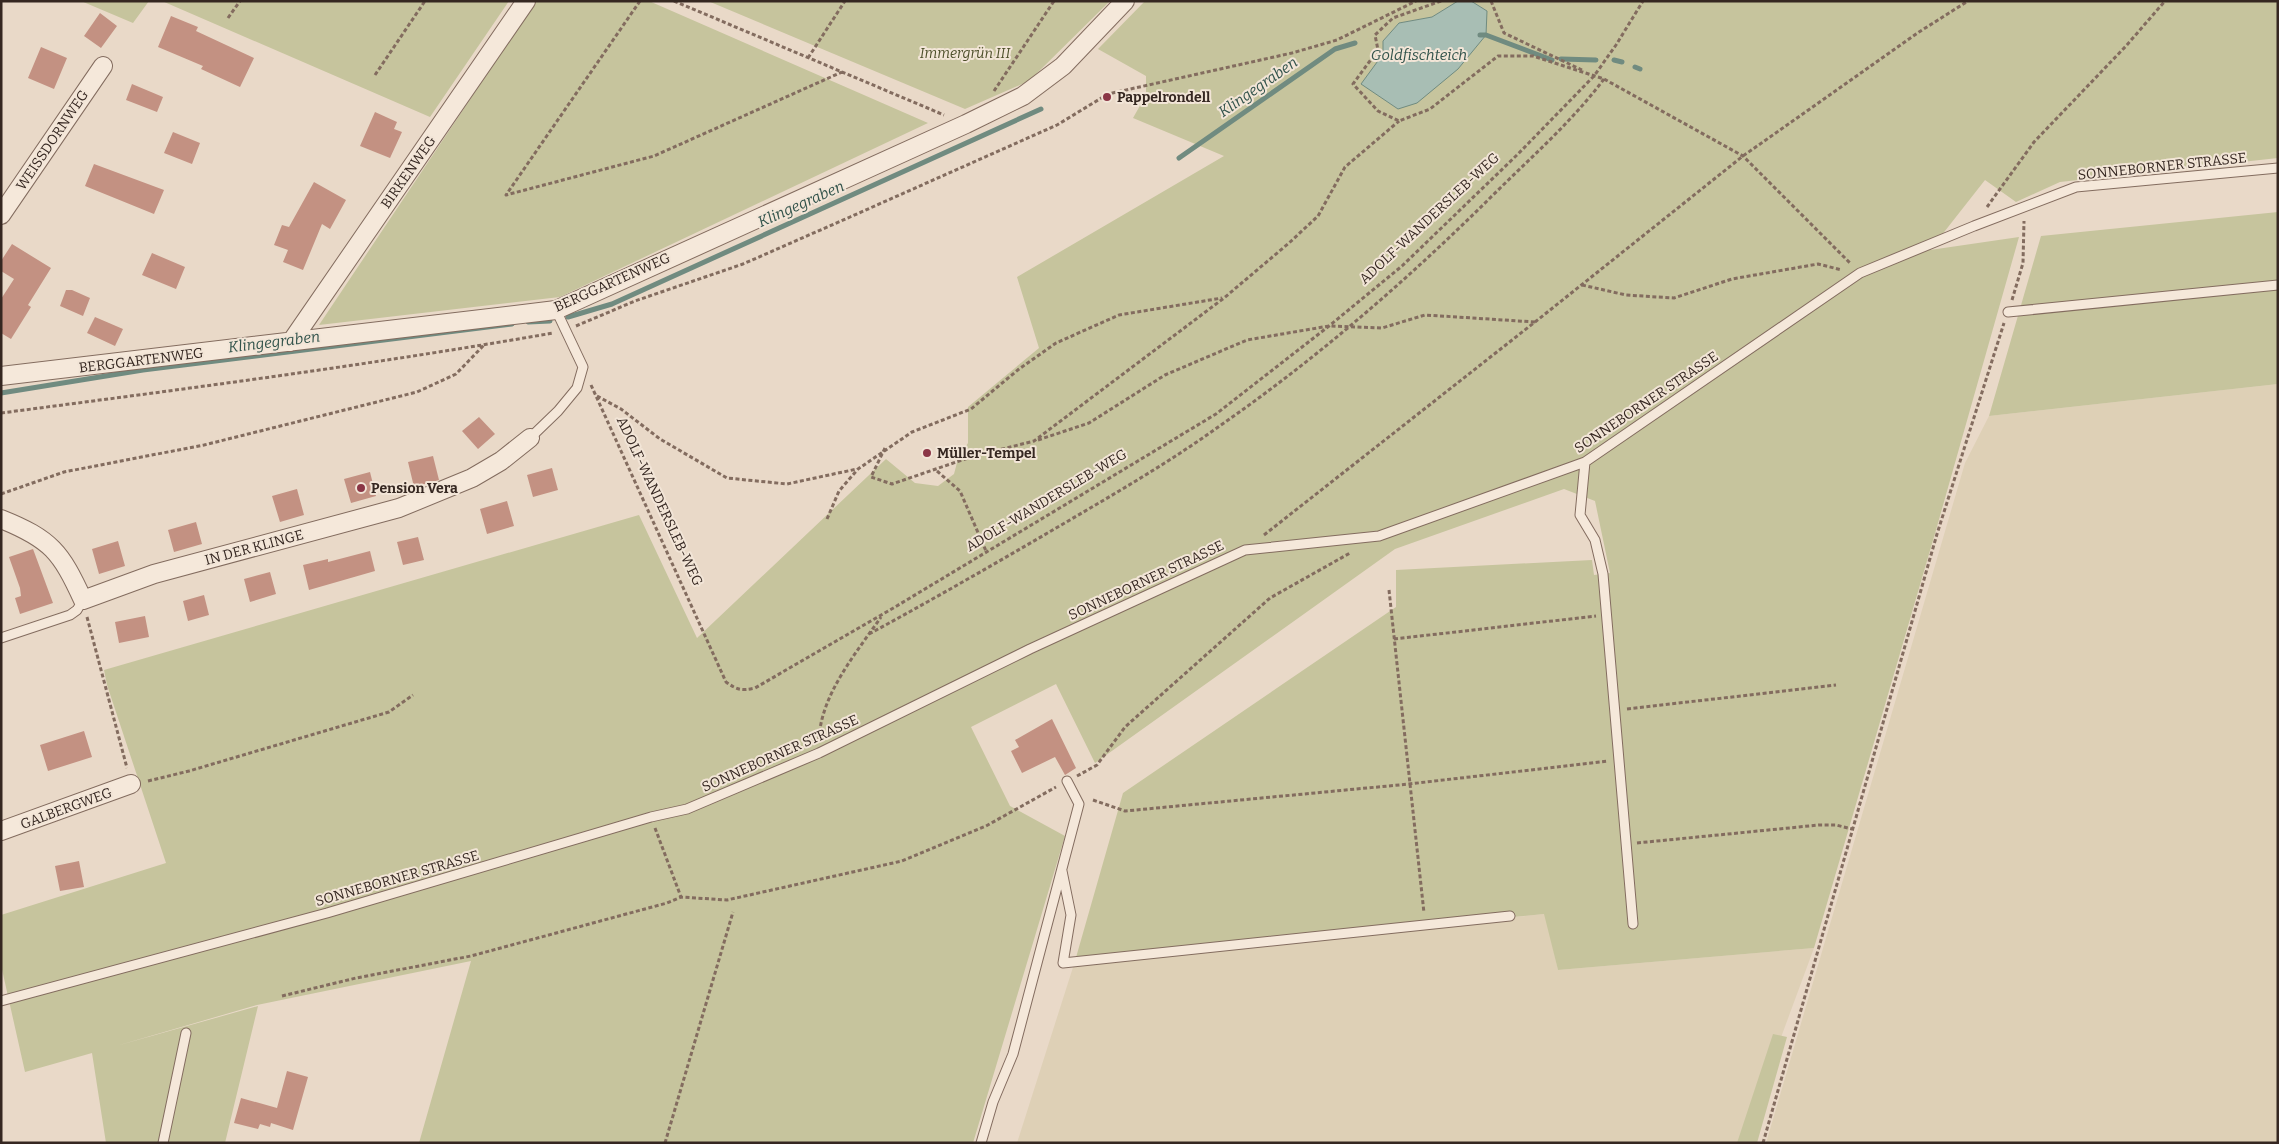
<svg xmlns="http://www.w3.org/2000/svg" width="2279" height="1144" font-family="Bitter,serif">
<style>
.farmland{fill:#ded0b6}
.green{fill:#c6c49d}
.water{fill:#a8beb4;stroke:#708b80}
.lines{fill:none;stroke-linecap:round;stroke-linejoin:round}
.stream{stroke:#708b80;stroke-width:5}
.building{fill:#c39182}
.service-casing{stroke:#836c5f;stroke-width:11}
.minor-casing{stroke:#836c5f;stroke-width:20}
.path{stroke:#836c5f;stroke-width:3;stroke-dasharray:4 2.5;stroke-linecap:butt}
.service{stroke:#f5e8da;stroke-width:9}
.minor{stroke:#f5e8da;stroke-width:18}
.poi-dot{fill:#8b3646;stroke:#f2e5d7;stroke-width:2}
.labels{text-anchor:middle;stroke-width:4;stroke-linejoin:round;paint-order:stroke}
.park-label{font-size:14px;font-style:italic;fill:#4d4f2a;stroke:#f2e5d7}
.poi-label{font-size:14px;font-weight:bold;fill:#352721;stroke:#f2e5d7;text-anchor:start}
.street-label{font-size:14px;fill:#352721;stroke:#f2e5d7}
.water-label{font-size:15px;font-style:italic;fill:#32534b;stroke:#f2e5d7}
</style>
<rect width="100%" height="100%" fill="#e9d9c8"/>
<!-- farmland -->
<path class="farmland" d="M2278 384V1143H1766L1965 463 1989 416Z
M1545 914 1558 970 1814 948 1742 1143H1017L1075 961Z"/>
<!-- green -->
<path class="green" d="M81 1H149L133 23Z
M162 1H509L430 117Z
M536 1H649L928 123 560 297 319 325Z
M708 1H1110L1029 81 965 109Z
M1145 1H1458L1432 17 1399 23 1383 41V54L1362 84 1398 109 1487 11 1471 1H2278V158L2060 182 2016 202 1985 180 1930 250 2019 237 1936 530 1814 948 1558 970 1544 914 1075 961 1123 793 1396 607V570L1592 560 1594 575 1610 573 1595 501 1564 489 1395 549 1095 763 1056 684 971 727 1010 806 1065 836 973 1143H419L471 961 257 1005 116 1046 258 1006 225 1143H106L92 1053 25 1072 1 965V915L166 863 107 685 104 670 639 515 697 638 886 459 915 483 938 486 954 474 958 459 968 443V407L1039 348 1017 277 1224 156 1133 118 1146 95V76L1098 49Z
M2278 212V384L1989 416 2041 236Z
M1773 1034 1787 1037 1757 1143H1737Z"/>
<!-- water -->
<path class="water" d="M1458 1H1471L1487 11 1486 35 1458 69 1417 103 1398 109 1361 84 1383 54V41L1399 23 1432 17Z"/>
<g class="lines">
<!-- stream -->
<path class="stream" d="M1480 35H1486L1552 60
M1561 59 1596 60
M1614 60 1622 62
M1635 67 1640 69
M1179 158 1335 49 1355 43
M568 317 612 304 1041 109
M528 322 550 321
M1 393 143 370 512 324"/>
</g>
<!-- building -->
<path class="building" d="M100 13 117 26 101 48 84 36Z
M171 16 198 27 196 31 254 58 240 87 201 69 203 66 158 47Z
M41 47 67 58 54 89 28 78Z
M132 84 163 97 157 112 126 100Z
M375 112 397 122 394 129 402 132 390 158 360 146Z
M173 132 200 143 192 164 164 153Z
M94 164 164 190 154 214 85 186Z
M314 182 346 200 330 229 322 224 303 270 283 262 288 250 274 245 282 225 289 227Z
M12 244 51 268 28 305 31 307 11 339 1 333V299L14 279 1 271V261Z
M152 253 185 267 176 289 142 275Z
M66 290H72L90 298 83 316 60 306Z
M95 317 123 329 115 346 87 333Z
M479 417 495 434 478 449 462 431Z
M433 456 439 480 414 487 408 462Z
M552 468 558 490 533 497 527 475Z
M370 472 376 496 351 503 344 479Z
M297 489 304 515 280 522 272 496Z
M507 501 514 526 487 534 480 509Z
M196 522 202 544 174 552 168 530Z
M418 537 424 560 403 565 397 542Z
M118 541 125 566 99 574 92 549Z
M33 549 53 603 20 614 15 598 21 596 20 588 9 557Z
M370 551 375 571 309 590 303 565 328 559V562Z
M270 572 276 594 250 602 244 579Z
M204 595 209 615 188 621 183 601Z
M145 616 149 637 119 643 115 622Z
M1052 719 1076 768 1065 775 1055 757 1022 773 1011 751 1019 747 1015 740Z
M84 731 92 757 48 771 40 745Z
M79 861 84 887 60 891 55 866Z
M287 1071 308 1077 293 1130 271 1123 270 1127 260 1124 258 1129 234 1123 241 1098 277 1108Z"/>
<g class="lines">
<defs>
<path id="service" d="M2008 312 2278 285
M530 438 558 411 577 388 583 367 556 310
M1585 462 1580 515 1595 540 1603 574 1633 924
M1 638 70 615 77 610 83 600
M1062 871 1071 915 1063 963 1510 916
M1 1001 327 913 651 817 687 809 819 753 1030 649 1245 550 1379 536 1585 462 1860 273 1974 226 2076 187 2278 168
M163 1143 186 1033
M981 1143 993 1102 1013 1054 1079 804 1067 781"/>
<path id="minor" d="M1 215 103 66
M291 342 526 1
M1 376 556 310 966 124 1023 96 1063 66 1125 1
M1 519C51 539 61 552 83 600L154 574 399 508 472 478 501 461 530 438
M1 831 131 784"/>
</defs>
<!-- service casing -->
<use href="#service" class="service-casing"/>
<!-- minor casing -->
<use href="#minor" class="minor-casing"/>
<!-- path -->
<path class="path" d="M640 1 506 195 654 156 842 72
M674 1 944 115
M1441 1 1393 18 1375 35 1378 50 1353 84 1378 111 1399 121 1430 109 1498 56H1533L1604 79 1743 156 1851 264
M1491 1 1504 33 1582 70
M228 18 240 1
M808 58 845 1
M375 75 425 1
M994 91 1054 1
M1987 207 2034 142 2126 46 2165 1
M1582 285 1626 295 1674 298 1732 279 1818 264 1842 270
M2012 300 2023 263 2024 221
M576 326 635 301 743 264 850 217 1057 125 1108 94 1292 53 1337 40 1416 1
M591 385 726 682C737 690 742 691 755 688L895 607 1216 414 1329 326 1402 266 1518 154 1594 76 1616 45 1643 1
M597 396 621 409 660 439 727 478 787 484 857 469
M1 413C185 389 370 365 553 333
M1038 440 1089 423 1165 375 1247 340 1329 326 1382 328 1425 315 1535 322
M885 448 871 477 892 484 971 457 1034 441 1224 298 1289 243 1318 216 1345 167 1399 121
M937 471 960 491 986 551
M1 494 64 472 204 445 417 392 456 374 484 345
M827 519 839 491 858 469 912 432 971 409 1019 369 1056 343 1119 315 1222 298
M1264 535 1535 322 1743 156 1919 32 1968 1
M1389 590 1424 913
M87 617 127 768
M869 634C930 601 991 566 1051 531 1109 497 1167 464 1221 425 1316 359 1406 281 1488 200 1528 160 1570 124 1604 79
M1394 639 1596 616
M1627 709 1836 685
M819 739C821 694 857 652 881 617
M1077 776 1097 765 1125 727 1270 598 1350 553
M148 781 189 771 389 712 413 695
M1093 800 1125 811 1409 784 1608 761
M655 828 681 897
M1637 843 1819 825H1836L1852 829
M282 996 356 978 471 956 667 903 681 897 727 900 902 861 986 826 1056 787
M665 1143 733 912
M1763 1143 1937 534 2004 323"/>
<!-- service -->
<use href="#service" class="service"/>
<!-- minor -->
<use href="#minor" class="minor"/>
</g>
<!-- markers -->
<g class="poi-dot">
<circle cx="1107" cy="97" r="5"/>
<circle cx="927" cy="453" r="5"/>
<circle cx="361" cy="488" r="5"/>
</g>
<g class="labels">
<!-- park labels -->
<g class="park-label">
<text x="965" y="58">Immergrün III</text>
</g>
<!-- poi labels -->
<g class="poi-label">
<text x="1117" y="102">Pappelrondell</text>
<text x="937" y="458">Müller-Tempel</text>
<text x="371" y="493">Pension Vera</text>
</g>
<!-- street labels -->
<g class="street-label">
<text transform="translate(52 140) rotate(-56)" y="5">WEISSDORNWEG</text>
<text transform="translate(2162 166) rotate(-6)" y="5">SONNEBORNER STRASSE</text>
<text transform="translate(408 172) rotate(-55)" y="5">BIRKENWEG</text>
<text transform="translate(1429 218) rotate(-43)" y="5">ADOLF-WANDERSLEB-WEG</text>
<text transform="translate(612 282) rotate(-24)" y="5">BERGGARTENWEG</text>
<text transform="translate(141 360) rotate(-7)" y="5">BERGGARTENWEG</text>
<text transform="translate(1646 402) rotate(-34)" y="5">SONNEBORNER STRASSE</text>
<text transform="translate(1046 500) rotate(-31)" y="5">ADOLF-WANDERSLEB-WEG</text>
<text transform="translate(660 501) rotate(65)" y="5">ADOLF-WANDERSLEB-WEG</text>
<text transform="translate(254 547) rotate(-15)" y="5">IN DER KLINGE</text>
<text transform="translate(1146 580) rotate(-25)" y="5">SONNEBORNER STRASSE</text>
<text transform="translate(780 753) rotate(-24)" y="5">SONNEBORNER STRASSE</text>
<text transform="translate(66 808) rotate(-20)" y="5">GALBERGWEG</text>
<text transform="translate(397 878) rotate(-16)" y="5">SONNEBORNER STRASSE</text>
</g>
<!-- water labels -->
<g class="water-label">
<text x="1419" y="60">Goldfischteich</text>
<text transform="translate(1258 87) rotate(-35)" y="5">Klingegraben</text>
<text transform="translate(801 204) rotate(-24)" y="5">Klingegraben</text>
<text transform="translate(274 342) rotate(-7)" y="5">Klingegraben</text>
</g>
</g>
<!-- border -->
<rect width="2279" height="1144" fill="none" stroke="#352721" stroke-width="5"/>
</svg>
